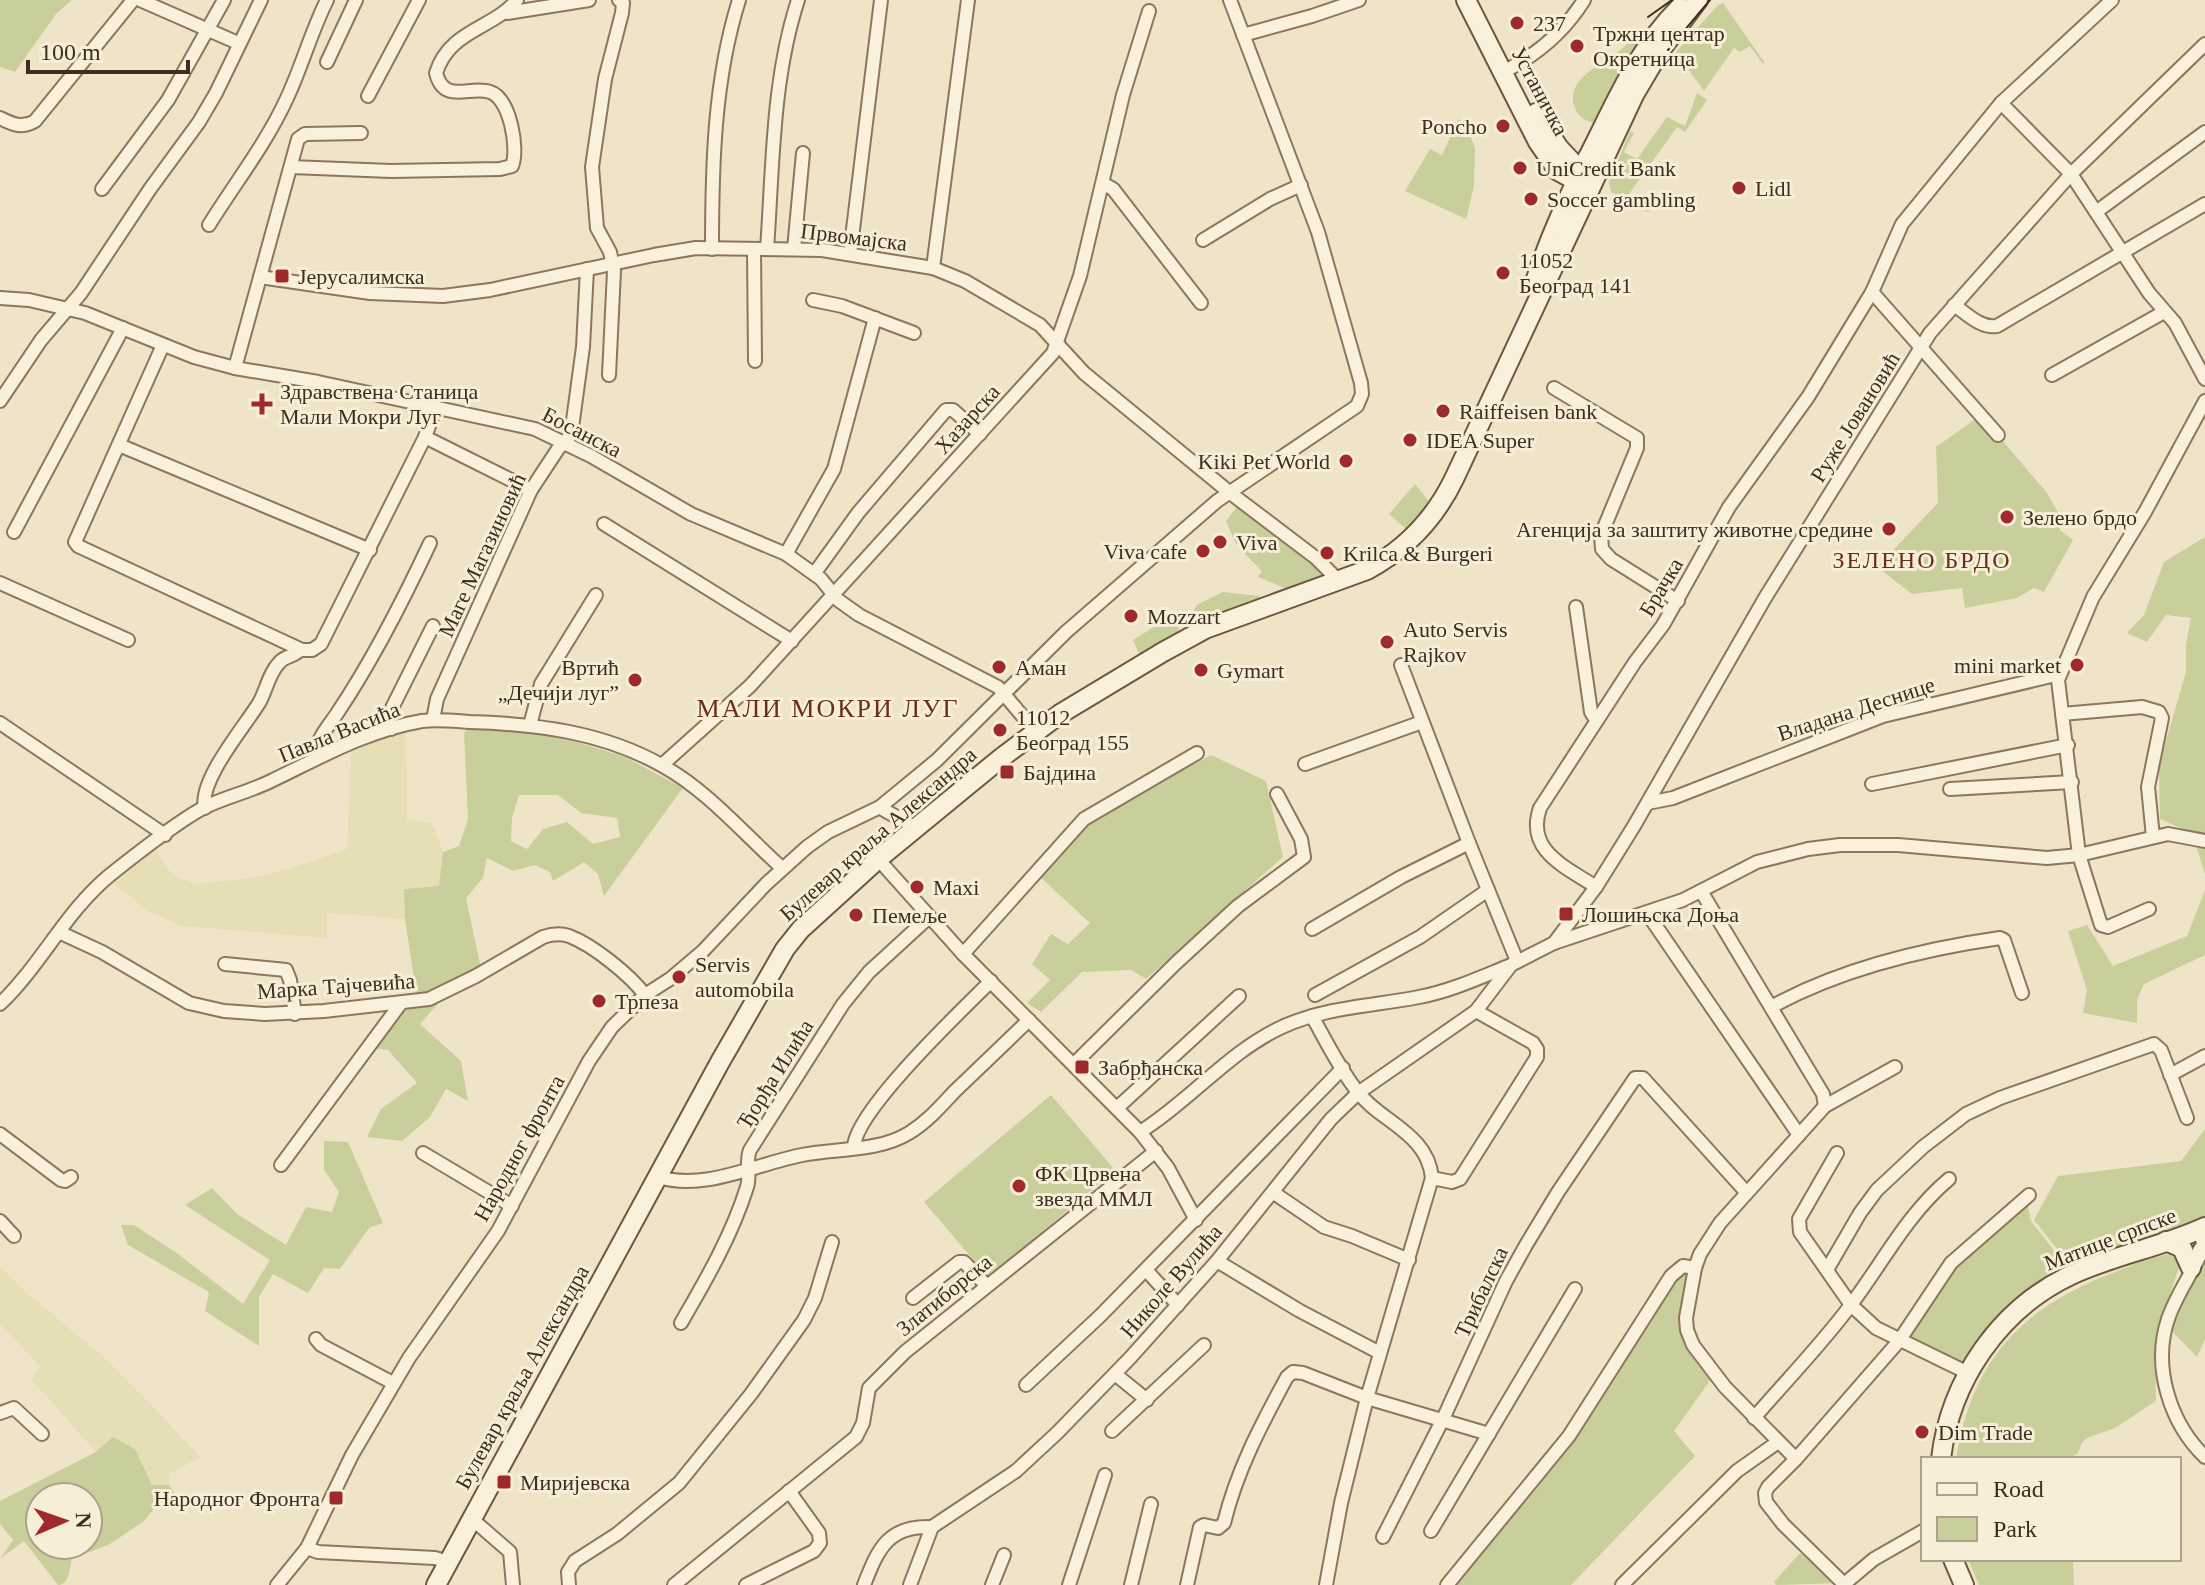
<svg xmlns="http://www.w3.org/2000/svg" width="2205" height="1585" font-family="Georgia,serif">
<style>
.farmland{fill:#e6deb5}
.green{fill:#c9cf9b;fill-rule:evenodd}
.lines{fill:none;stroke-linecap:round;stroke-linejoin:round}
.minor-casing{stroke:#8d765c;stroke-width:16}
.secondary-casing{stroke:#6f573f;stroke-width:22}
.minor{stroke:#faf1dc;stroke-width:12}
.secondary{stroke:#faf1dc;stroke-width:18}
.tram{stroke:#3d2e20;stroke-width:2}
.poi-dot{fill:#9e2a2b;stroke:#f7eed8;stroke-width:3}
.labels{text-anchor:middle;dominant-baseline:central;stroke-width:6;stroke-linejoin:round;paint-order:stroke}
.poi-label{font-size:22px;fill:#3d2e20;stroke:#f7eed8;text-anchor:start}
.street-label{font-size:22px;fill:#3d2e20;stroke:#f7eed8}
.neighbourhood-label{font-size:24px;letter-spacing:2px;fill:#6b2e1e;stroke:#f7eed8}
.quarter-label{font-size:26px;letter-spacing:2px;fill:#6b2e1e;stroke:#f7eed8}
</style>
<rect width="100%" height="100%" fill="#f0e4c8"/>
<g class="farmland">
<polygon points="406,730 407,820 432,823 443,852 439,886 404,889 405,919 327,913 327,938 182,926 148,911 114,884 155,849 173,876 198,884 251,878 285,870 347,849 351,751"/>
<polygon points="0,1266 26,1292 109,1362 201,1457 169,1474 169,1485 152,1485 135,1449 114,1437 96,1452 32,1380 40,1366 0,1324"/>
</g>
<g class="green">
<polygon points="0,0 72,0 56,14 15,72 0,67"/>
<polygon points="1723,3 1764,62 1763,64 1750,46 1740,52 1734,48 1704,91 1676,52 1718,5"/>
<path d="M1636 34 1641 38 1623 65 1595 123C1586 121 1579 118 1575 108 1564 80 1600 65 1618 52 1625 47 1630 40 1636 34Z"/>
<polygon points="1697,93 1707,100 1685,132 1677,127 1629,194 1650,210 1648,212 1611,192 1609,182 1630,131 1634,133 1624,152 1637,159 1667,117 1685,126"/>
<polygon points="1458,120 1463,121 1475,147 1474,186 1466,219 1405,191 1430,149 1442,155"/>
<polygon points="1981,415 2047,493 2059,514 2060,530 2073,540 2044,592 2034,588 2017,598 1965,608 1962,588 1912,594 1877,567 1938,503 1936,447"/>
<polygon points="1415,484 1430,503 1406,529 1389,514"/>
<polygon points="1237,507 1243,508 1311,562 1323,578 1292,591 1258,577 1262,571 1245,554 1241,543 1236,544 1226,521"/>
<polygon points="2205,537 2205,874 2192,833 2160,819 2159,765 2186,672 2186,644 2191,618 2166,615 2147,642 2127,633 2144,615 2164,562"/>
<polygon points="1223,592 1260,596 1261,602 1192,628 1188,618 1198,604"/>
<polygon points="1170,617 1174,618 1179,627 1178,635 1140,656 1133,640"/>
<path d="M470 726 552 735 623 756 683 788 604 896 598 874 584 862 553 881 550 872 535 865 513 871 487 858 483 878 466 898 482 973 451 989 420 1024 461 1061 468 1101 446 1089 430 1117 402 1141 367 1137 381 1109 417 1083 388 1050 369 1047 401 1003 417 999 405 919 404 889 439 886 443 852 459 846 468 819 464 733ZM519 795H558L581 813 617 818 620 837 593 844 567 822 543 829 527 849 511 841 512 818Z"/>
<polygon points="1211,755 1266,781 1283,857 1146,979 1131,970 1082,972 1041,1012 1027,1003 1050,980 1032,964 1051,934 1068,944 1090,923 1040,877 1090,820"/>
<polygon points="2205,890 2205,955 2144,984 2137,1000 2137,1023 2083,1013 2087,990 2068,931 2087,925 2113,966 2187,936"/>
<polygon points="1051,1095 1115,1170 988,1277 924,1202"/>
<polygon points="2205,1129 2205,1223 2074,1270 2034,1220 2058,1176 2181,1161"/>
<polygon points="324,1141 348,1142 383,1223 369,1228 340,1269 324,1268 308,1293 273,1274 259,1297 259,1346 205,1311 209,1292 128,1245 121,1225 134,1225 178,1254 243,1304 270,1260 185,1205 212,1188 237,1214 286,1245 306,1207 332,1212 339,1192 324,1170"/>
<polygon points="2025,1192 2031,1221 2070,1271 1964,1370 1896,1338 1947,1260"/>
<polygon points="2205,1252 2205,1339 2197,1357 2167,1326"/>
<path d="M2169 1254 2179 1259V1267L2155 1341 2156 1401 2115 1428 2087 1438 2082 1443 2078 1453 2069 1459H1956C1971 1365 2017 1311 2105 1276 2126 1268 2147 1258 2169 1254Z"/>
<polygon points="1695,1268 1687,1325 1714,1375 1674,1431 1695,1456 1571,1585 1451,1585 1553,1457 1677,1269"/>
<path d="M113 1437 135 1449 152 1485H169L178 1499 157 1505 144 1521 110 1544 72 1559C69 1568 70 1585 58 1585L24 1541 0 1559 13 1540 0 1524V1501L96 1452ZM40 1497H88V1545H40Z"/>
<polygon points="1800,1553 1839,1583 1776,1585 1774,1582"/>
<polygon points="1968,1559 2073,1559 2074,1585 1979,1585"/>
</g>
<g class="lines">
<g class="minor-casing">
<g id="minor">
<polyline points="140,0 238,43"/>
<polyline points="507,13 589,0"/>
<polyline points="1243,35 1312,16 1359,0"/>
<polyline points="327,62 356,0"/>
<path d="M1503 72C1537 55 1564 32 1584 0"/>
<polyline points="368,96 419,0"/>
<polyline points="2001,103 2071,174 2149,293 2175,323 2205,379"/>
<path d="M0 118C12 124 22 129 35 121L133 0"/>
<path d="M291 167 391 171 500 169 512 166C519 149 510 98 490 92 470 85 444 105 436 73 449 30 493 29 517 0"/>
<polyline points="1104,184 1113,189 1201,303"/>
<polyline points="102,189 168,100 224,0"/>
<polyline points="2096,212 2205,132"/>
<path d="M209 225C235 183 266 144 287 98 302 66 311 32 327 0"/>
<polyline points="1203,240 1270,199 1301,185"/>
<path d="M712 249C712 165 714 80 739 0"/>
<polyline points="754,249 755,361"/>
<path d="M767 249C773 166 772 80 798 0"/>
<polyline points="794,249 803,153"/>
<polyline points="850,254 881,0"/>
<polyline points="933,268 968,0"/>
<polyline points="260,277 370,293 443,296 490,290 654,255 696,248 822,250 933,268 965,281 1040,325 1084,373 1229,492 1316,558 1339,581"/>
<polyline points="1872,292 1998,435"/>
<polyline points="0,298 29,300 85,313 194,357 235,368 318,382 535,429 591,456 691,514 786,554 821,579 838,600 859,615 998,687 1035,731"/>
<polyline points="813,300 842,306 914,333"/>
<path d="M1954 305C1966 313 1981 329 1997 326L2205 204"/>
<polyline points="163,345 75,542 78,546 302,650 312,650 321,644 425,437 436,407"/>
<polyline points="235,368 298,139 305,134 361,133"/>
<polyline points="609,375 614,271 610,252 597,228 592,167 605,79 622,13 623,3 619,0"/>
<polyline points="2052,375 2164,312"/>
<polyline points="1554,388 1637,438 1637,448 1601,535 1602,549 1611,559 1678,601"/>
<polyline points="0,401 41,340 81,293 150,189 199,122 216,93 261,0"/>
<polyline points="425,437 531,490"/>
<polyline points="119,445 370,550"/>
<polyline points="604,524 792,641"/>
<polyline points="14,532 123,328"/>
<polyline points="786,554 834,469 875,318"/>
<polyline points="814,574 858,513 946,410 953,410 980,434"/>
<polyline points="0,583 128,640"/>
<polyline points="1576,607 1591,712 1596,720"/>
<polyline points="1401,665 1469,843 1517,961"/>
<polyline points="2062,714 2142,707 2159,712 2162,718 2148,787 2153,837"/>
<polyline points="433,720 437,699 531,490 558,449 571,435 583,347 587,269"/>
<polyline points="0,723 165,835"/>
<polyline points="530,725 541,684 596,595"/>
<polyline points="391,729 389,718 392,708 433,626"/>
<path d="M315 759C315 741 327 728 336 715 373 660 402 603 430 543"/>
<polyline points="1305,764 1422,722"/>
<polyline points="662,765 750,686 1053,353 1080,276 1123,95 1149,11"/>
<polyline points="1872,784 2068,745"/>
<polyline points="1950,789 2072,782"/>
<polyline points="1648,803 1673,798 1883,716 2060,674"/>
<path d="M880 807C891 816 905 818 915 829"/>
<path d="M205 808C198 781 245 726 259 703 266 691 269 673 279 663 284 656 293 657 300 650"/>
<polyline points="878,859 963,954 1140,1132 1168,1168 1196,1220"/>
<path d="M1596 887C1566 867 1525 851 1540 808L1635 662 1663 625 1729 507 1808 397 1872 292 1902 224 2001 103 2112 0"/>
<polyline points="1701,891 1823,1094 1825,1106"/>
<polyline points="2149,909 2108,927 2101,925 2079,855 2058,680 2093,597 2145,512 2205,401"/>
<polyline points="1647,913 1799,1135"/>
<polyline points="1312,929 1401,877 1469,843"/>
<path d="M61 933 102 952 189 1003 224 1011 265 1014 324 1011 429 999 476 976 543 937C552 934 560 933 569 936 593 945 630 975 645 995"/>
<polyline points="1554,943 1596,887 1634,826 1765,598 1930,333 2071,174 2205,44"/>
<polyline points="963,954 1084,819 1197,753"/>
<polyline points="225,964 286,970 290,980 295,1014"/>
<polyline points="1315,995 1420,937 1488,890"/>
<path d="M0 1004C41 965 66 911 110 875 135 855 176 823 203 808 225 797 249 792 271 781 319 758 368 730 422 721 438 719 454 721 470 722 537 724 603 732 663 766 708 791 744 834 782 868"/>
<path d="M1771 1007C1840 969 1923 949 2000 938L2004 940 2022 993"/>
<path d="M1312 1016C1326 1041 1339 1068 1357 1091 1380 1122 1428 1133 1432 1178L1367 1398 1341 1503 1326 1585"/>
<polyline points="1074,1064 1176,963 1238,906 1304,857 1301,839 1277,794"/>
<polyline points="2170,1075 2205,1056"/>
<polyline points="1117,1108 1239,996"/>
<path d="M1140 1132C1190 1101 1228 1052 1282 1027 1325 1007 1373 1006 1419 997 1451 991 1481 977 1511 965"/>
<polyline points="0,1134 61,1180 65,1181 71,1177"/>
<path d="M854 1147C855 1111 962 1010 991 981"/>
<polyline points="423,1153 512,1206"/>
<polyline points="1837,1153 1799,1219 1800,1232 1851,1305 1876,1328 1968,1373"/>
<polyline points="281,1165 401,1003"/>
<path d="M658 1177C706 1191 756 1164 802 1155 837 1148 878 1152 909 1133 927 1122 940 1107 954 1092 979 1068 1004 1044 1029 1020"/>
<polyline points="1432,1178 1452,1182 1460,1179 1537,1057 1537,1049 1533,1043 1476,1011"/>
<polyline points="1274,1193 1324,1227 1352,1236 1409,1260"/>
<polyline points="0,1221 14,1236"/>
<path d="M2194 1232 2201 1236 2204 1247C2193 1272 2177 1293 2168 1319 2152 1367 2170 1423 2205 1457"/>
<polyline points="1217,1261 1300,1311 1380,1353"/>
<polyline points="1828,1268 1860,1213 1877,1190 1923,1147 1966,1114 2000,1098 2154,1044 2161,1050 2187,1118"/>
<polyline points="1146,1270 1178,1305"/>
<polyline points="913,1298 959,1262 964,1262 986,1285"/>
<path d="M681 1323C706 1280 732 1235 747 1187 751 1175 745 1162 750 1150L843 1004 869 972 929 917"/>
<polyline points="316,1339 321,1345 393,1383"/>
<polyline points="1115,1374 1147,1400"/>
<polyline points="1026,1385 1100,1316 1343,1068"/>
<polyline points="0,1413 14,1408 42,1434"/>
<path d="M1754 1418C1785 1382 1818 1348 1847 1310 1881 1266 1906 1215 1949 1179"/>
<polyline points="1112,1431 1204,1345"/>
<polyline points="1796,1459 1725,1387 1693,1345 1687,1330 1686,1318 1695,1268 1700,1254 1720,1223 1825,1106 1895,1067"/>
<polyline points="472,1519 510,1552 513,1585"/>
<polyline points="1431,1531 1575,1289"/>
<polyline points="1383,1537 1443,1419 1506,1281 1526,1245 1558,1192 1635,1078 1643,1078 1746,1192"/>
<polyline points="307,1548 318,1552 435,1558 448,1562"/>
<polyline points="1844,1584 1783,1524 1766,1502 1765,1493 1768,1487 1796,1459 1899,1341 1951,1263 2029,1195"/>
<polyline points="277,1585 307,1548 352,1455 409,1358 498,1231 589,1061 612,1027 645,995 670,979 703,951 766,884 807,847 828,832 880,807 937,760 1066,632 1217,501 1357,406 1362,394 1361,383 1318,232 1230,0"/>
<polyline points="569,1585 568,1572 575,1561 617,1534 679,1483 751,1394 804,1320 815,1298 832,1242"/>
<polyline points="674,1585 856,1437 863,1423 869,1388 905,1352 1156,1151"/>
<polyline points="746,1585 814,1551 820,1543 819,1533 789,1491"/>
<path d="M864 1585C878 1549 888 1525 932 1527"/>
<polyline points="910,1585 932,1527 1016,1471 1057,1433 1130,1358 1217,1261 1331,1119 1358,1093 1476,1011 1511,965 1554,943 1683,900 1757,862 1808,849 1840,845 1898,845 2047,858 2079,855 2168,834 2205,841"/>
<polyline points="992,1585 1004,1555"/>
<polyline points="1069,1585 1105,1475"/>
<polyline points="1131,1585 1151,1504"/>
<path d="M1187 1585 1200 1527 1204 1525 1218 1528 1224 1523C1237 1470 1261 1425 1287 1377L1293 1372 1303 1373 1367 1398 1489 1434"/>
<polyline points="1447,1585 1569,1436 1671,1276 1683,1266 1695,1268"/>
<polyline points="1622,1585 1737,1471 1778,1442"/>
<polyline points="1843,1585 1874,1559 1923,1531"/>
</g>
</g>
<g class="secondary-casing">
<g id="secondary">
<polyline points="1466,0 1538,142 1558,171 1585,186"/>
<polyline points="1536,113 1559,148 1589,180"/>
<path d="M1536 279C1549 238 1568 198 1587 159 1615 105 1636 51 1680 7"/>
<polyline points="2166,1241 2182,1248 2191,1268"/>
<polyline points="2202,1251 2205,1248"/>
<path d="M1941 1459C1950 1381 1999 1309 2071 1275 2114 1255 2162 1247 2205 1227"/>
<polyline points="1953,1559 1964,1585"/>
<path d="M436 1585 720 1062 785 949 801 929 878 859 1001 758 1060 714 1163 652 1205 629 1367 570C1406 549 1435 518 1454 479L1634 95 1660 51 1698 0"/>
</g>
</g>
<use href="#minor" class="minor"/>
<use href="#secondary" class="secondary"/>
<g class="tram">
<polyline points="1648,17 1672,0"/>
<polyline points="1668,50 1710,0"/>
</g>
</g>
<g class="poi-dot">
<circle cx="1517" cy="23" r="8"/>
<circle cx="1577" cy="46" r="8"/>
<circle cx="1503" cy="126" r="8"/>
<circle cx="1520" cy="168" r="8"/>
<circle cx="1739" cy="188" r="8"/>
<circle cx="1531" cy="199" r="8"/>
<circle cx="1503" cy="273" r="8"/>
<rect x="274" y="268" width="16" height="16" rx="4"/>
<path d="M258 392h8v8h8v8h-8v8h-8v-8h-8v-8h8z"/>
<circle cx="1443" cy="411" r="8"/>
<circle cx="1410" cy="440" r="8"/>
<circle cx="1346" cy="461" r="8"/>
<circle cx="2007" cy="517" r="8"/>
<circle cx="1889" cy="529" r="8"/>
<circle cx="1220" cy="542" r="8"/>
<circle cx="1203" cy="551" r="8"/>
<circle cx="1327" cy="553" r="8"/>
<circle cx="1131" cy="616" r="8"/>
<circle cx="1387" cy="642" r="8"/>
<circle cx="2077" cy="665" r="8"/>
<circle cx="999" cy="667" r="8"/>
<circle cx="1201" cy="670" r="8"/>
<circle cx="635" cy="680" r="8"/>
<circle cx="1000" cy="730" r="8"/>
<rect x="999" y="764" width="16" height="16" rx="4"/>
<circle cx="917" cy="887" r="8"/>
<rect x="1558" y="906" width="16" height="16" rx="4"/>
<circle cx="856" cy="915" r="8"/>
<circle cx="679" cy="977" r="8"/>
<circle cx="599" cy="1001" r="8"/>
<rect x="1074" y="1059" width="16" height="16" rx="4"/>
<circle cx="1019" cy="1186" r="8"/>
<circle cx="1922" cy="1432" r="8"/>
<rect x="496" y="1474" width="16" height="16" rx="4"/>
<rect x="328" y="1490" width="16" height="16" rx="4"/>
</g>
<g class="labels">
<g class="poi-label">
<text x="1533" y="23">237</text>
<text x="1593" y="33">Тржни центар<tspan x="1593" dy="25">Окретница</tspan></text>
<text x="1487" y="126" text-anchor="end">Poncho</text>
<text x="1536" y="168">UniCredit Bank</text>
<text x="1755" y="188">Lidl</text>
<text x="1547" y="199">Soccer gambling</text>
<text x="1519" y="260">11052<tspan x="1519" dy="25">Београд 141</tspan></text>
<text x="298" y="276">Јерусалимска</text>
<text x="280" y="391">Здравствена Станица<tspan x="280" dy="25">Мали Мокри Луг</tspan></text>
<text x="1459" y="411">Raiffeisen bank</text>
<text x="1426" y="440">IDEA Super</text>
<text x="1330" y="461" text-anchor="end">Kiki Pet World</text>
<text x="2023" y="517">Зелено брдо</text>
<text x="1873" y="529" text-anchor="end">Агенција за заштиту животне средине</text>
<text x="1236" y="542">Viva</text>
<text x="1187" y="551" text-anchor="end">Viva cafe</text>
<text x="1343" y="553">Krilca &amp; Burgeri</text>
<text x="1147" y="616">Mozzart</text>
<text x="1403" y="629">Auto Servis<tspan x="1403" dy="25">Rajkov</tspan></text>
<text x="2061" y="665" text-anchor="end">mini market</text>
<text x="619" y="667" text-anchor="end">Вртић<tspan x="619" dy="25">„Дечији луг”</tspan></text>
<text x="1015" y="667">Аман</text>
<text x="1217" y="670">Gymart</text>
<text x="1016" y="717">11012<tspan x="1016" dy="25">Београд 155</tspan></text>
<text x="1023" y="772">Бајдина</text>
<text x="933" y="887">Maxi</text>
<text x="1582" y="914">Лошињска Доња</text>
<text x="872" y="915">Пемеље</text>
<text x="695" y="964">Servis<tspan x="695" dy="25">automobila</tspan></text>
<text x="615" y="1001">Трпеза</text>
<text x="1098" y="1067">Забрђанска</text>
<text x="1035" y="1173">ФК Црвена<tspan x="1035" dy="25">звезда ММЛ</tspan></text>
<text x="1938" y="1432">Dim Trade</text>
<text x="520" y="1482">Миријевска</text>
<text x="320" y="1498" text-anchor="end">Народног Фронта</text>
</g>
<g class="street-label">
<text transform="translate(1540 91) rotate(62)">Устаничка</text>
<text transform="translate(854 237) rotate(7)">Првомајска</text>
<text transform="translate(1855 417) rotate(-58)">Руже Јовановић</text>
<text transform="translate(967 419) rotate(-48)">Хазарска</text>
<text transform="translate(582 432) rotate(27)">Босанска</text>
<text transform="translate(482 555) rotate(-65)">Маге Магазиновић</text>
<text transform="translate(1661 587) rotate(-59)">Брачка</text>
<text transform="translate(1856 709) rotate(-18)">Владана Деснице</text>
<text transform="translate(339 732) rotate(-22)">Павла Васића</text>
<text transform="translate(878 834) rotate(-41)">Булевар краља Александра</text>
<text transform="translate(336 986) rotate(-4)">Марка Тајчевића</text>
<text transform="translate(775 1074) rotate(-58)">Ђорђа Илића</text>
<text transform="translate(519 1148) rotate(-61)">Народног фронта</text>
<text transform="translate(2110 1239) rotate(-21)">Матице српске</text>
<text transform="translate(1171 1281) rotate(-49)">Николе Вулића</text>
<text transform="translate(1481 1292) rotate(-65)">Трибалска</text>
<text transform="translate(944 1295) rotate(-39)">Златиборска</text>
<text transform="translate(522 1377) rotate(-61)">Булевар краља Александра</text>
</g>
<g class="neighbourhood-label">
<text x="1922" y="560">ЗЕЛЕНО БРДО</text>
</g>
<g class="quarter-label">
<text x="828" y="708">МАЛИ МОКРИ ЛУГ</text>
</g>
</g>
<rect x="1921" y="1457" width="260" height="104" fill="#f7eed8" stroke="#ada18e" stroke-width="2"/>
<rect x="1937" y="1483" width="40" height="12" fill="#faf1dc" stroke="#ada18e" stroke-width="2"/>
<text x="1993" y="1497" font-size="24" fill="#3d2e20">Road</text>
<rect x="1937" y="1517" width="40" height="24" fill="#c9cf9b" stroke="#ada18e" stroke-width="2"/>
<text x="1993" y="1537" font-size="24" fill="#3d2e20">Park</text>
<g transform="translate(64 1521) rotate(88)"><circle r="38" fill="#f7eed8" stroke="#ada18e" stroke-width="2"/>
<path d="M0-6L14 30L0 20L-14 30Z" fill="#9e2a2b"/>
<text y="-12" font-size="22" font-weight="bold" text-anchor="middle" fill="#3d2e20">N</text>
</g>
<path d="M28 60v12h160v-12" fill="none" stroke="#3d2e20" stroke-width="4"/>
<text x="40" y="60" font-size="24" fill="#3d2e20" stroke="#f7eed8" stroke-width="6" paint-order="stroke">100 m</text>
</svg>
